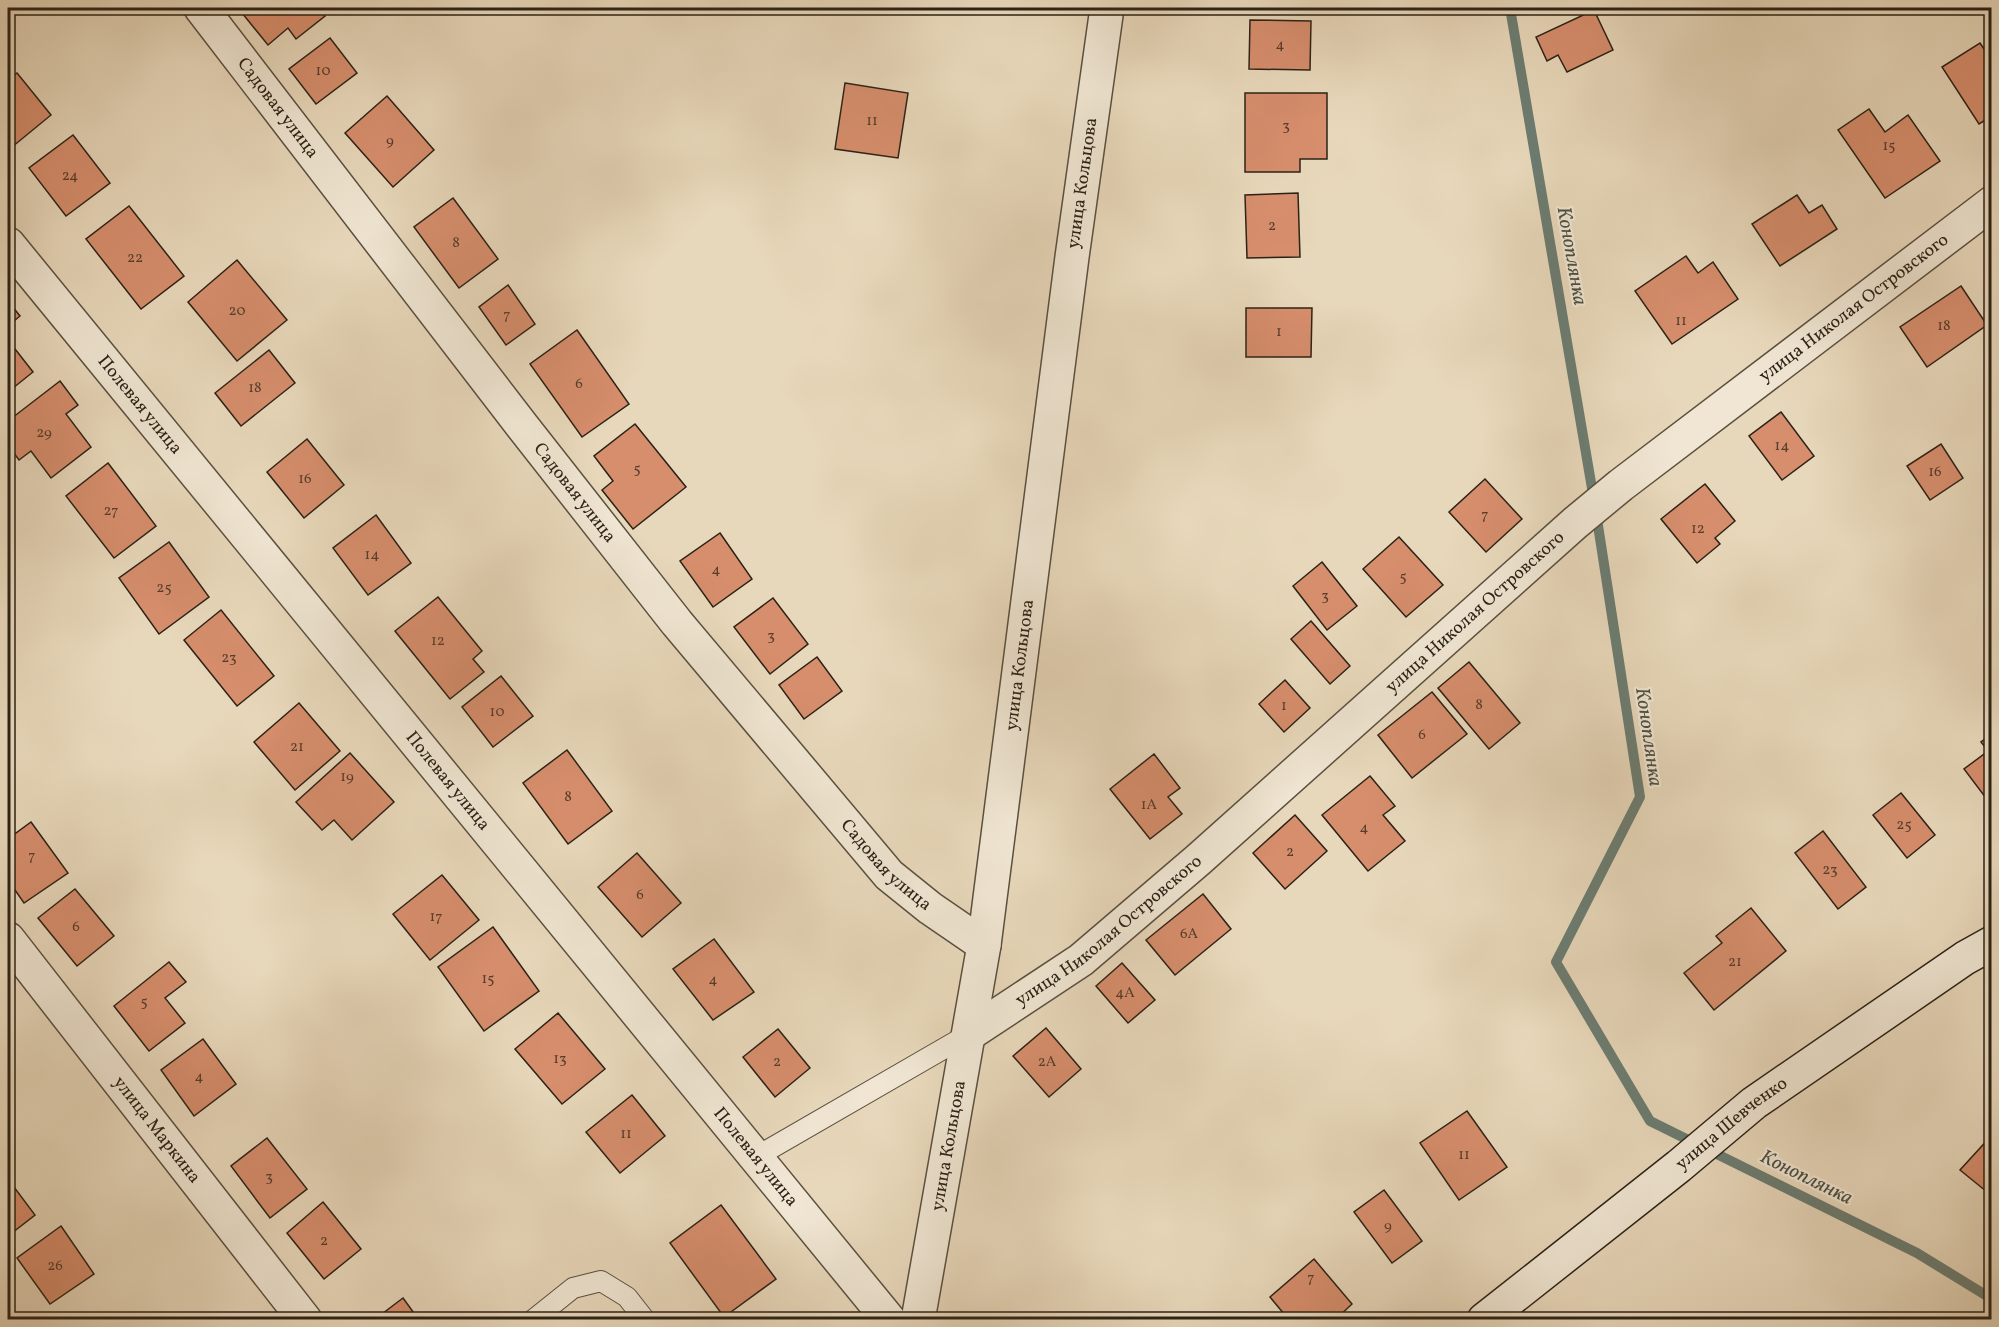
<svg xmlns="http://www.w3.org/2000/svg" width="1999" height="1327" font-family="Vollkorn,serif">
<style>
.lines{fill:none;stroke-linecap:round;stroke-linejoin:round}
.stream{stroke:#6c7d72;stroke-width:10}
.building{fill:#d78e6d;stroke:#2b2217;stroke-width:1.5}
.lane-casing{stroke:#5a5040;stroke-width:22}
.street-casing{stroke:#5a5040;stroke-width:36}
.secondary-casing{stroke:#2b2217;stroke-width:36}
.lane{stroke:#f0e6d3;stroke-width:20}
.street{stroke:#f0e6d3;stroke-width:33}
.secondary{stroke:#f0e6d3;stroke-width:33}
.labels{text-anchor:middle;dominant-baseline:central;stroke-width:4.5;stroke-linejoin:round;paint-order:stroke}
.number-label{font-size:15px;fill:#563d2c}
.street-label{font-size:18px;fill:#2b2217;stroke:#f0e6d3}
.water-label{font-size:20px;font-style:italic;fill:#4b5044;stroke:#f0e6d3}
</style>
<rect width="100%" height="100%" fill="#e8d8bb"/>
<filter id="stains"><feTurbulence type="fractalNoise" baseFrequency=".00333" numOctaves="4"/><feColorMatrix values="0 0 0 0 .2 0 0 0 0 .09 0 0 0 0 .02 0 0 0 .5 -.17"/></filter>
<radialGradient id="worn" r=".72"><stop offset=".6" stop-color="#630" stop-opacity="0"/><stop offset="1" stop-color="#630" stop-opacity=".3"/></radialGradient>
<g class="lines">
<polyline class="stream" points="1510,8 1595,506 1640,797 1556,962 1650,1121 1917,1253 1992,1299"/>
</g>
<g class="building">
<polygon points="238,8 319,8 325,16 296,39 288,28 268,45"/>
<polygon points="1594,10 1613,50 1567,72 1558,55 1547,61 1536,37"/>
<polygon points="1250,20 1311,21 1310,70 1249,69"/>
<polygon points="330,38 357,73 316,104 289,69"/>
<polygon points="1980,43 1992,61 1992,116 1979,124 1942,67"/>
<polygon points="17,73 51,115 12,147 8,142 8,80"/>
<polygon points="845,83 908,93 898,158 835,149"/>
<polygon points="1245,93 1327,93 1327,159 1300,159 1300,172 1245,172"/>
<polygon points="387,96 434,150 393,187 345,133"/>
<polygon points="1869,109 1885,132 1908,115 1940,161 1885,198 1838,130"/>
<polygon points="73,135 110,183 66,216 29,168"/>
<polygon points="1298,193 1300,257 1247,258 1245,195"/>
<polygon points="1797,195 1809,213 1822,205 1837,229 1780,266 1752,224"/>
<polygon points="453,198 498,259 459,288 414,227"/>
<polygon points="129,206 184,276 141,309 86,239"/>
<polygon points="1686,256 1698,273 1713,262 1738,299 1672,344 1635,291"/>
<polygon points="237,260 287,320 237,361 188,302"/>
<polygon points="508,285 535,324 506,345 479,307"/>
<polygon points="1961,286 1987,325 1927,367 1900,327"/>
<polygon points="8,301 20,316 8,326"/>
<polygon points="1246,308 1312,308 1311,357 1246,357"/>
<polygon points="577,330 629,404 582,437 530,364"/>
<polygon points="8,340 33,372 8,392"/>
<polygon points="269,350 295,383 241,426 215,393"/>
<polygon points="60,381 78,405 66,414 91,447 51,478 31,451 19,460 8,445 8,421"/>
<polygon points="1781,412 1814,456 1782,480 1749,436"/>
<polygon points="635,424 686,487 633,529 602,490 613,481 594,456"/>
<polygon points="307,439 344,485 304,518 267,472"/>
<polygon points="1941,444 1963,478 1930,500 1907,466"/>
<polygon points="108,463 156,526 114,558 66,496"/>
<polygon points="1485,479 1522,519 1486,552 1449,512"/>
<polygon points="1705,484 1735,521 1715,538 1720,544 1697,563 1661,519"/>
<polygon points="376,515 411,563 368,595 333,548"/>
<polygon points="720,533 752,579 713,607 680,561"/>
<polygon points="1399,537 1443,585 1406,617 1363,569"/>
<polygon points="169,542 209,597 159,634 119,578"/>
<polygon points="1322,562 1357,606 1327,630 1293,586"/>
<polygon points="438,597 482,651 473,659 484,672 450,699 395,631"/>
<polygon points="773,598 808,644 770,674 734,627"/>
<polygon points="221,610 274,676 237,706 184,640"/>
<polygon points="1311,621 1350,666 1330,684 1291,639"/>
<polygon points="817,657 842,691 804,719 779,685"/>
<polygon points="1469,662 1520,723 1489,749 1438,688"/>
<polygon points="501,676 533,716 493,747 462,707"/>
<polygon points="1285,680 1310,708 1284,732 1259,704"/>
<polygon points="1432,692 1467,734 1412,778 1378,735"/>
<polygon points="299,703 340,751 295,790 254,742"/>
<polygon points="1992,734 1992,806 1964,769 1988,751 1981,742"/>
<polygon points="567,750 612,811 568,844 523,783"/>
<polygon points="350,753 394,802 352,840 334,820 322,830 296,802"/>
<polygon points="1154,754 1180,788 1168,797 1182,814 1150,839 1110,789"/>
<polygon points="1370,776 1395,806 1383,815 1405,841 1368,871 1322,815"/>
<polygon points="1901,793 1935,835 1907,858 1873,815"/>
<polygon points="1295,815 1327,851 1285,889 1253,853"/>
<polygon points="31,822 68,873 24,903 8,880 8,839"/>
<polygon points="1823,831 1866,887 1838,909 1795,853"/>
<polygon points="637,853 681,903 642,937 598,887"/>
<polygon points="442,875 479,920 430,960 393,914"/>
<polygon points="75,889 114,936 77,966 38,918"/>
<polygon points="1203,894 1231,929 1175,975 1146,940"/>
<polygon points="1751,908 1786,951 1714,1010 1684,973 1722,943 1716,936"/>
<polygon points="493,927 539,991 484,1031 438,967"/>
<polygon points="714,939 754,992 713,1020 673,969"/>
<polygon points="169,962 186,982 165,998 185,1023 149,1051 114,1006"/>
<polygon points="1122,963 1155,1000 1128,1023 1096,986"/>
<polygon points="558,1013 605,1069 562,1104 515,1049"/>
<polygon points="1046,1028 1081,1069 1049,1097 1013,1056"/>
<polygon points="778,1029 810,1068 775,1097 743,1057"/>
<polygon points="203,1039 236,1084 194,1116 161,1070"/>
<polygon points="632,1095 665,1136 620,1173 586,1132"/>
<polygon points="1467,1111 1507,1167 1459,1200 1420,1143"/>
<polygon points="1992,1135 1992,1196 1960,1170"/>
<polygon points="267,1138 307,1189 270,1218 231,1166"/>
<polygon points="8,1179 35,1215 8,1236"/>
<polygon points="1384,1190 1422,1241 1392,1263 1354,1212"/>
<polygon points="323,1202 361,1249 324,1279 287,1233"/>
<polygon points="721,1205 776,1279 724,1317 670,1243"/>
<polygon points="61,1226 94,1274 50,1304 17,1258"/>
<polygon points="1314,1259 1352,1304 1335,1320 1289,1320 1270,1297"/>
<polygon points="403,1298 419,1320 374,1320"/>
</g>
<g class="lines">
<g class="lane-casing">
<g id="lane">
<polyline points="756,1157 969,1034"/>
<polyline points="533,1320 573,1288 601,1281 627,1297 645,1320"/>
</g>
</g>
<g class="street-casing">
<g id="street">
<path id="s1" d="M201 8 523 427 677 623 889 875 930 908 984 945"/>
<path id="s2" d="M8 244 889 1320"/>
<path id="s3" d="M8 939 305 1320"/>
<path id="s4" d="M969 1034 1081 960 1198 860 1575 523 1621 485 1992 203"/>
<path id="s5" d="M918 1320 984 945 1072 257 1107 8"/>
</g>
</g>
<g class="secondary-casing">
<g id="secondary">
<path id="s6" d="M1484 1320 1679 1166 1754 1103 1965 958 1992 943"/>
</g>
</g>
<use href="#lane" class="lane"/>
<use href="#street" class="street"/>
<use href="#secondary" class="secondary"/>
</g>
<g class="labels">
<g class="number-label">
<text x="1280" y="45">4</text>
<text x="323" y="71">10</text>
<text x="872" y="121">11</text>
<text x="1286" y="126">3</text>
<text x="390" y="141">9</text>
<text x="1889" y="146">15</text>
<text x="70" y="176">24</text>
<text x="1272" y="226">2</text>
<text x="456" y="243">8</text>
<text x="135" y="258">22</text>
<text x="237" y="311">20</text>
<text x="507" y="315">7</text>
<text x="1681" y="321">11</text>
<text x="1944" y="326">18</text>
<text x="1279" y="332">1</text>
<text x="579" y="384">6</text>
<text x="255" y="388">18</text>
<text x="44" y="433">29</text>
<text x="1782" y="446">14</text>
<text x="637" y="469">5</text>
<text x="1935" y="472">16</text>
<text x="305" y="479">16</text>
<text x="111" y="511">27</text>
<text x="1485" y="515">7</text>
<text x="1698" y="529">12</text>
<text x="372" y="555">14</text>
<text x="716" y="570">4</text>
<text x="1403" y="577">5</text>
<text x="164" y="588">25</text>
<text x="1325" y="596">3</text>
<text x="771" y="636">3</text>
<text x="438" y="641">12</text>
<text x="229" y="658">23</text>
<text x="1479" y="705">8</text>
<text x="1284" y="706">1</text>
<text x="497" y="712">10</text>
<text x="1422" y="735">6</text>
<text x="297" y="747">21</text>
<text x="347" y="777">19</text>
<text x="568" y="797">8</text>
<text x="1149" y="805">1А</text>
<text x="1904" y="825">25</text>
<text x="1364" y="828">4</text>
<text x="1290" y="852">2</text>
<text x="32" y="856">7</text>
<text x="1830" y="870">23</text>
<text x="640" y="895">6</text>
<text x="436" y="917">17</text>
<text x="76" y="927">6</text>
<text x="1189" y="934">6А</text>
<text x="1735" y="962">21</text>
<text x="488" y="979">15</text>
<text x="713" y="980">4</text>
<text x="1125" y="993">4А</text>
<text x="144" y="1002">5</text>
<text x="560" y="1059">13</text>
<text x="777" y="1062">2</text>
<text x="1047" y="1062">2А</text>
<text x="199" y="1077">4</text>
<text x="626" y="1134">11</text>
<text x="1464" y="1155">11</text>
<text x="269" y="1177">3</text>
<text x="1388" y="1226">9</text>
<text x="324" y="1241">2</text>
<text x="55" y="1266">26</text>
<text x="1311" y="1278">7</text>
</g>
<g class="street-label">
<text stroke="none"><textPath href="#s1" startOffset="126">Садовая улица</textPath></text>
<text stroke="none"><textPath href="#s5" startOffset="1149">улица Кольцова</textPath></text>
<text stroke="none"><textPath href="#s4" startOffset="1146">улица Николая Островского</textPath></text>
<text stroke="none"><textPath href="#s2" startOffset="208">Полевая улица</textPath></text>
<text stroke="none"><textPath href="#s1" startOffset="612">Садовая улица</textPath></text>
<text stroke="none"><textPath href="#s4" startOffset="660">улица Николая Островского</textPath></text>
<text stroke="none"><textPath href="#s5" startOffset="663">улица Кольцова</textPath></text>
<text stroke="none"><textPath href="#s2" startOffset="694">Полевая улица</textPath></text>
<text stroke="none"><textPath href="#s1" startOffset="1098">Садовая улица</textPath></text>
<text stroke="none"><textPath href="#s4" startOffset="174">улица Николая Островского</textPath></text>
<text stroke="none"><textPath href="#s6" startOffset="316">улица Шевченко</textPath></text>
<text stroke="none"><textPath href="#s3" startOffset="242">улица Маркина</textPath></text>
<text stroke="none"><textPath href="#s5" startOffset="177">улица Кольцова</textPath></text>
<text stroke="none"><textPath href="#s2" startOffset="1180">Полевая улица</textPath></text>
</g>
<g class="water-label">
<text transform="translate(1571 256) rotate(80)">Коноплянка</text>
<text transform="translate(1648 737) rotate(82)">Коноплянка</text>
<text transform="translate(1806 1178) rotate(26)">Коноплянка</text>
</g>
</g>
<rect width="1999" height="1327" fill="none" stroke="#e8d8bb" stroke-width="30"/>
<rect x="9" y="9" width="1981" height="1309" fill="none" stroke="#2b2217" stroke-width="3"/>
<rect x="15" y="15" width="1969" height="1297" fill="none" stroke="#2b2217" stroke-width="1.5"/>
<rect width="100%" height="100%" filter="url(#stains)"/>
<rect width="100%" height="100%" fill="url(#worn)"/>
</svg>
